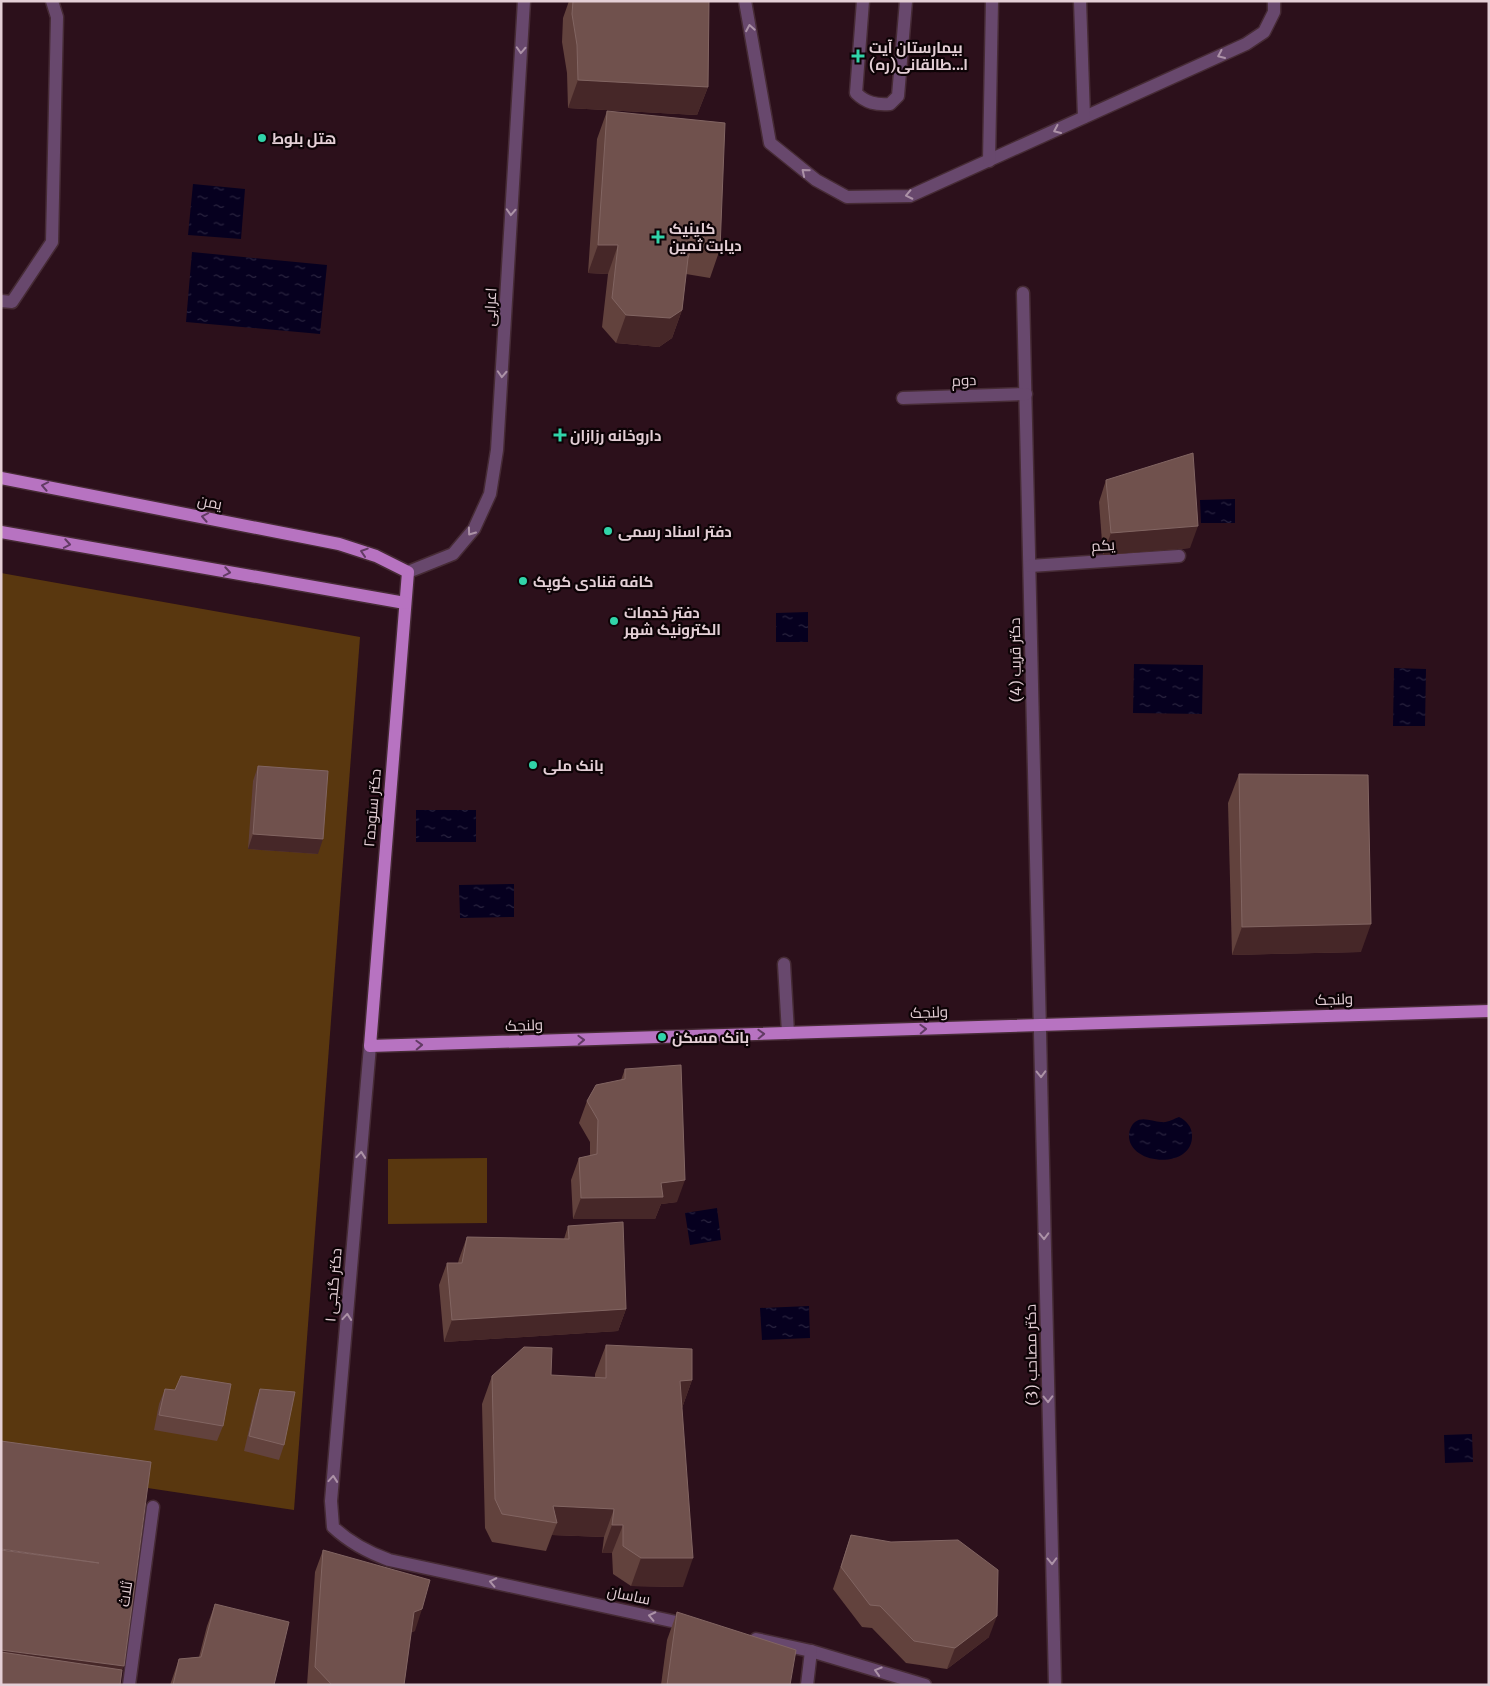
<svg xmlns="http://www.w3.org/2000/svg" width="1490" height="1686" font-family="Merriweather,Cairo,serif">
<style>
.green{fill:#59370f}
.water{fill:url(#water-ripples)}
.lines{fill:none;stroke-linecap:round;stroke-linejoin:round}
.minor-casing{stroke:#462b35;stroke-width:15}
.major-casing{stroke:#462b35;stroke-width:15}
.minor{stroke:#68486d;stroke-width:12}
.major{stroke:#b773c1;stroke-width:12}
.wall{fill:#62423d}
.shaded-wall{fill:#462728}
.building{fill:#70514d;stroke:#826562}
.oneway{stroke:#ac92a7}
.oneway2{stroke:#623b64}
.poi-dot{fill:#31d4a9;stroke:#0d0306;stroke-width:2}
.labels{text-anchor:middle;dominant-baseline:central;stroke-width:4.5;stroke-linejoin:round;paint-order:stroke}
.poi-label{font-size:15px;font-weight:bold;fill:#e4cfd6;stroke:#0d0306;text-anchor:start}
.street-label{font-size:15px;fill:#e4cfd6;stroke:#0d0306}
</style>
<defs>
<pattern id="water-ripples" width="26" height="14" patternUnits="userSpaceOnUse" patternTransform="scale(1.25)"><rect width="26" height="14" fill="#06001f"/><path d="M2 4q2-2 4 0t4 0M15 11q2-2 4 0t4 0" fill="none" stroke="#2a243f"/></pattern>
</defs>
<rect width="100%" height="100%" fill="#2c101b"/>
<g class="green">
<polygon points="1,573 360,637 294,1510 1,1466"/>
<polygon points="487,1158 487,1223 388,1224 388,1159"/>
</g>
<g class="water">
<polygon points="193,184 245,189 241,239 188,235"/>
<polygon points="192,252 327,265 320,334 186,322"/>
<polygon points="1235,499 1235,523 1201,523 1200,500"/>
<polygon points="808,612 808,642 776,642 776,613"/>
<polygon points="1134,664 1203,665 1202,714 1133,713"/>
<polygon points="1394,668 1426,669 1425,726 1393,726"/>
<rect x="416" y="810" width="60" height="32"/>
<polygon points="514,884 514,917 460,918 459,885"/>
<path d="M1179 1117C1186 1120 1192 1127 1192 1135 1194 1170 1128 1166 1129 1135 1129 1131 1131 1125 1135 1122 1143 1116 1153 1122 1161 1122 1168 1123 1173 1119 1179 1117Z"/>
<polygon points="717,1208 721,1240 690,1245 685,1213"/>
<polygon points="809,1306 810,1338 762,1340 760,1308"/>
<polygon points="1472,1434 1473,1462 1445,1463 1444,1435"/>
</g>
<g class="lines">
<g class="minor-casing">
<g id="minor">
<polyline points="745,1 770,143 816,180 847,197 910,196 1246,44 1264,32 1274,12 1274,1"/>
<path d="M863 1 856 93C866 103 876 105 890 104L898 96 906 1"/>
<polyline points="1080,1 1084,117"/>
<polyline points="989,161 992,1"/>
<polyline points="1023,293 1055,1685"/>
<polyline points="1,301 12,302 52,242 57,17 52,1"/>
<polyline points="903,398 1026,394"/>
<polyline points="1030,566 1179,556"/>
<polyline points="408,572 453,554 474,529 490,494 497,450 524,1"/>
<polyline points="784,964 788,1033"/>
<path d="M370 1046 331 1501 333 1527C350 1543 367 1552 389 1560L690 1625"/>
<polyline points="756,1639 811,1651 925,1685"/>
<polyline points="129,1685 153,1507"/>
<polyline points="807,1685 811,1651"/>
</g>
</g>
<g class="major-casing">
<g id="major">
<polyline points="1,478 339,544 376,556 408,572 370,1046 1489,1011"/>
<polyline points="1,532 405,603"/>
</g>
</g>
<use href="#minor" class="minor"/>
<use href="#major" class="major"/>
</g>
<g class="wall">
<polygon points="569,1 709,1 708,87 697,115 568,108 567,73 562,42 563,18"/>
<polygon points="607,111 720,249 710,278 686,274 682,310 672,338 659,347 616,343 602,327 608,274 588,273 597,139"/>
<polygon points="1106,480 1190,548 1103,555 1099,502"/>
<polygon points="258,766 318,854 248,849 253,781"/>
<polygon points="1239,774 1361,952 1232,955 1228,803"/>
<polygon points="625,1069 677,1202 661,1204 655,1219 573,1219 571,1180 579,1158 590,1156 590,1142 579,1123 587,1101 621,1080"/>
<polygon points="568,1226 626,1309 618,1331 444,1342 439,1285 447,1263 458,1263 459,1259 467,1237 564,1239"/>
<polygon points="606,1345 692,1380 682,1408 683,1587 631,1586 613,1574 612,1553 602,1553 604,1537 552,1535 546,1551 492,1542 485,1528 482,1404 492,1376 551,1375 595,1378 595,1374"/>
<polygon points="165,1389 175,1390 223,1426 217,1441 154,1430 159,1404"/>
<polygon points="260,1389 284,1445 279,1460 244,1451 255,1404"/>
<polygon points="851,1535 989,1637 947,1669 906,1663 872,1628 862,1627 833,1589"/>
<polygon points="323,1550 415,1631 411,1632 404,1685 307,1685 315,1572"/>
<polygon points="215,1604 274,1685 170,1685 179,1659 199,1657 207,1626"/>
<polygon points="677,1612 790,1685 661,1685 667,1640"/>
</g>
<g class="shaded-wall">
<polygon points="578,80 708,87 697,115 568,108"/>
<polygon points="598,245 618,245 608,274 588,273"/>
<polygon points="682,310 672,338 659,347 616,343 626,315"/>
<polygon points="1198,526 1190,548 1103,555 1111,533"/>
<polygon points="253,834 323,839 318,854 248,849"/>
<polygon points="1371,924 1361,952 1232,955 1242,927"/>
<polygon points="685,1180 677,1202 661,1204 655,1219 573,1219 581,1198 661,1183"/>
<polygon points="626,1309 618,1331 444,1342 452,1320"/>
<polygon points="692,1380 682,1408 669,1410 680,1381"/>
<polygon points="553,1506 614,1509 604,1537 552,1535 557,1523"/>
<polygon points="612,1525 623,1525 612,1553 602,1553"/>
<polygon points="641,1558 693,1558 683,1587 631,1586"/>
<polygon points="422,1609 415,1631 406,1633 414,1612"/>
<polygon points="997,1616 989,1637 947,1669 955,1648"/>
<polygon points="1,1650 124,1666 117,1685 1,1679"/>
</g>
<g class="building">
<polygon points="573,1 709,1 708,87 578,80 577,45 572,14"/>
<polygon points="607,111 725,123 720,249 692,245 688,258 682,310 670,318 626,315 612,298 618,245 598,245"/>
<polygon points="1193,453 1198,526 1111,533 1106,480"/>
<polygon points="258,766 328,771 323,839 253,834"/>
<polygon points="1239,774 1368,775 1371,924 1242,927"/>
<polygon points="681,1065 685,1180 661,1183 663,1197 581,1198 579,1158 597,1154 598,1120 587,1101 596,1085 625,1079 625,1069"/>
<polygon points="623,1222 626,1309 452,1320 447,1263 462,1263 467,1237 569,1239 568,1226"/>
<polygon points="606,1345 692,1349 692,1380 680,1381 693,1558 641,1558 623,1546 623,1525 612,1525 614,1509 553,1506 557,1523 502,1514 495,1499 492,1376 524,1347 552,1348 551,1375 606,1378"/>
<polygon points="181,1376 231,1384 223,1426 159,1415 165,1389 175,1390"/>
<polygon points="260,1389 295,1392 284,1445 249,1436"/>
<polygon points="1,1441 151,1462 124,1666 1,1650 1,1550 99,1563 1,1549"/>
<polygon points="851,1535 891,1542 958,1540 998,1570 997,1616 955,1648 914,1641 880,1606 870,1605 841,1567"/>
<polygon points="323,1550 430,1580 422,1609 414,1612 404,1685 332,1685 315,1667"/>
<polygon points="215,1604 289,1622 274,1685 173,1685 179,1659 201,1657"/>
<polygon points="677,1612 796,1650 790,1685 667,1685"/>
<polygon points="1,1652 122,1670 120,1685 1,1685"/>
</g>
<defs><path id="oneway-chevron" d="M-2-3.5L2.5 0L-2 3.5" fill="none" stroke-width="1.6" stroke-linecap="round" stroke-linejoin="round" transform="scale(1.25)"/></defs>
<g class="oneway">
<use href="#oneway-chevron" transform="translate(750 28) rotate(-100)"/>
<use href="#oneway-chevron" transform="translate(521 50) rotate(93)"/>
<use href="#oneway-chevron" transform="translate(1221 55) rotate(156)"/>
<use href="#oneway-chevron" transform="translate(1057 130) rotate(156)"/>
<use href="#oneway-chevron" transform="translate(805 172) rotate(-141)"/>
<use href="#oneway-chevron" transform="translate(909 195) rotate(168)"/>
<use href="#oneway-chevron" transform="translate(511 212) rotate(93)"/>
<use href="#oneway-chevron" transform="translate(502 374) rotate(93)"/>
<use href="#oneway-chevron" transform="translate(471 532) rotate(126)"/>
<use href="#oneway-chevron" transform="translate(1041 1074) rotate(89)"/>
<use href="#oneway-chevron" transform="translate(361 1155) rotate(-85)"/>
<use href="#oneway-chevron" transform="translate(1044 1236) rotate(89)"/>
<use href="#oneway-chevron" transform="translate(347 1317) rotate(-85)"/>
<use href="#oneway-chevron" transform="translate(1048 1399) rotate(89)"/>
<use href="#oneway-chevron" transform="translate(333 1479) rotate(-85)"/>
<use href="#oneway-chevron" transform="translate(1052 1561) rotate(89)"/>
<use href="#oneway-chevron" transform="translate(493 1582) rotate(-168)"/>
<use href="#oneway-chevron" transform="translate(652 1616) rotate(-168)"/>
<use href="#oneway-chevron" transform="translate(878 1671) rotate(-163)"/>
</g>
<g class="oneway2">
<use href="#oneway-chevron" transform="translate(45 486) rotate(-169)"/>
<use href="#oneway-chevron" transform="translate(205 517) rotate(-169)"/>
<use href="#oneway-chevron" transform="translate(67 544) rotate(10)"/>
<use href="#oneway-chevron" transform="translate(364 552) rotate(-162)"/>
<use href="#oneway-chevron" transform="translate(227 572) rotate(10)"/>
<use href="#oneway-chevron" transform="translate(923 1029) rotate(-2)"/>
<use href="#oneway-chevron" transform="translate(761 1034) rotate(-2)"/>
<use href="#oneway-chevron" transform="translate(581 1040) rotate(-2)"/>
<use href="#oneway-chevron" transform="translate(419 1045) rotate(-2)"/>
</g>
<g class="poi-dot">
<path d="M855.5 48.5h5v5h5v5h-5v5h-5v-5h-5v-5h5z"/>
<circle cx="262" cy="138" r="5"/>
<path d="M655.5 229.5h5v5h5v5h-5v5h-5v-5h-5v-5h5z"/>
<path d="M557.5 427.5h5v5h5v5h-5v5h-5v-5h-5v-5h5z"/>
<circle cx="608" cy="531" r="5"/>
<circle cx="523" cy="581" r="5"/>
<circle cx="614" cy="621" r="5"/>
<circle cx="533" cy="765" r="5"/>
<circle cx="662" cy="1037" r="5"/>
</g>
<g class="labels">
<g class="poi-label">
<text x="869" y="47">بیمارستان آیت<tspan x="869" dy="17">ا...طالقانی(ره)</tspan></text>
<text x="272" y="138">هتل بلوط</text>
<text x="669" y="228">کلینیک<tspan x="669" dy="17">دیابت ثمین</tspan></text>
<text x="570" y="435">داروخانه رزازان</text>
<text x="618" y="531">دفتر اسناد رسمی</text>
<text x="533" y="581">کافه قنادی کوپک</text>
<text x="624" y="612">دفتر خدمات<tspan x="624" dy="17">الکترونیک شهر</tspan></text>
<text x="543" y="765">بانک ملی</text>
<text x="672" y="1037">بانک مسکن</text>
</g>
<g class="street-label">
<text transform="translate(490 307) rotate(-87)">اعرابی</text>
<text transform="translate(964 380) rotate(-2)">دوم</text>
<text transform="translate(210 502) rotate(11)">یمن</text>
<text transform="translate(1103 545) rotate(-4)">یکم</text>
<text transform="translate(1015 660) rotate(-91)">دکتر قریب (4)</text>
<text transform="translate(372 808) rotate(-85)">دکتر ستوده۲</text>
<text transform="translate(1334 999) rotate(-2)">ولنجک</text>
<text transform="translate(929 1012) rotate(-2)">ولنجک</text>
<text transform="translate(524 1025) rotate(-2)">ولنجک</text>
<text transform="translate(333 1285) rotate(-85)">دکتر گنجی ۱</text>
<text transform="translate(1031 1355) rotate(-91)">دکتر مصاحب (3)</text>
<text transform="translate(125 1594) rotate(-82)">ثلاث</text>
<text transform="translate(629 1595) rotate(12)">ساسان</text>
</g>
</g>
<rect width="1490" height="1686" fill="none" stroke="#e4cfd6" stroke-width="5"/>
</svg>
